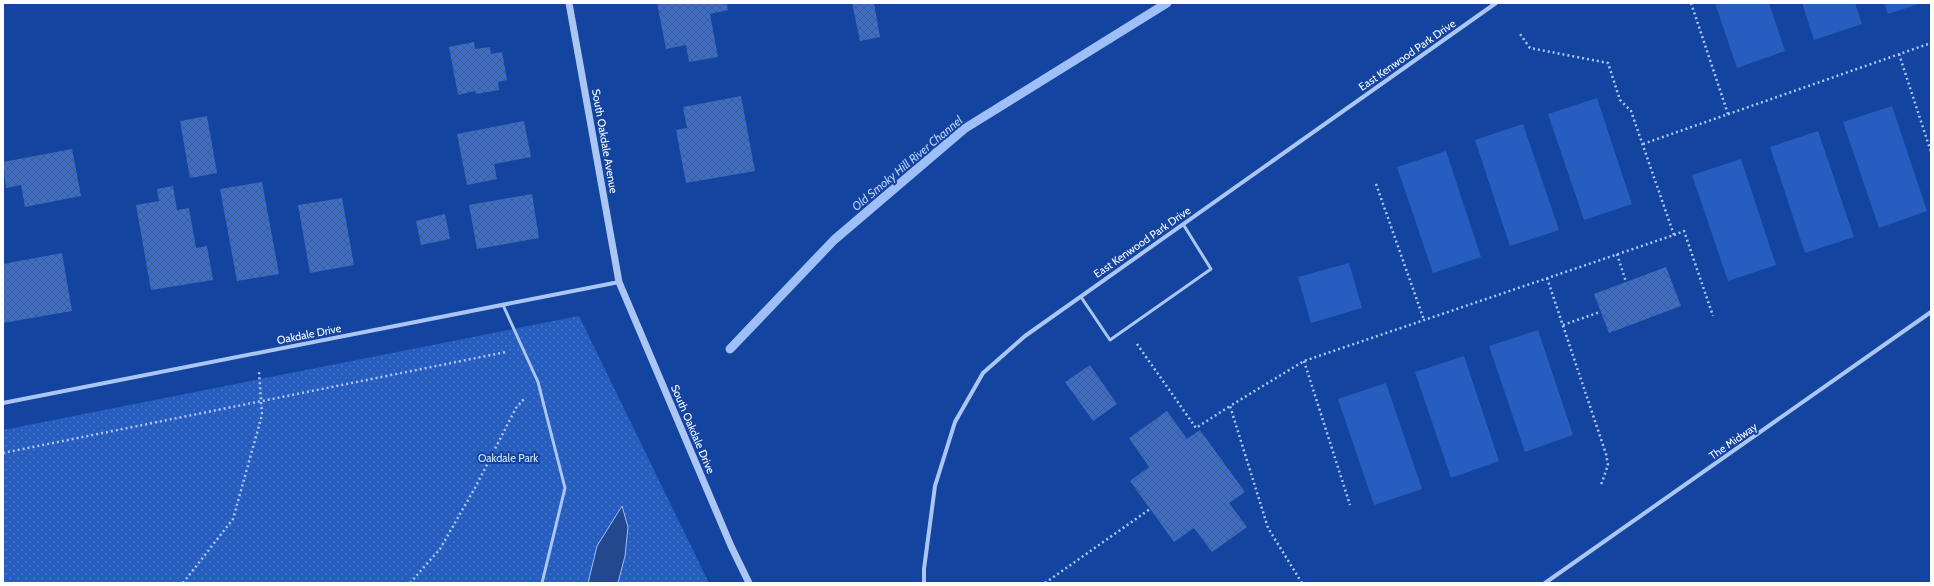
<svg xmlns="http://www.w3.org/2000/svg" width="1934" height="586" font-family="Cabin,sans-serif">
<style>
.grass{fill:url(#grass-dots)}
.garden{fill:#265dbe}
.water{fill:#24488e;stroke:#9ebff7}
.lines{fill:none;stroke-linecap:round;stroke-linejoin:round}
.stream{stroke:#9ebff7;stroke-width:9}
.building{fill:url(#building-cross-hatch)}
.path{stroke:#acc6f4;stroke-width:2.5;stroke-dasharray:2 3;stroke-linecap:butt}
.service{stroke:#acc6f4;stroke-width:3}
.minor{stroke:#acc6f4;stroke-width:4}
.tertiary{stroke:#acc6f4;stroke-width:7}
.labels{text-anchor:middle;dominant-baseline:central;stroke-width:4;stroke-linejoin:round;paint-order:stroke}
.street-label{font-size:11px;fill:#fff;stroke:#1344a0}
.park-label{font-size:11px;fill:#d5e4fe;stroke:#1344a0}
.water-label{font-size:12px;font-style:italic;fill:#b9d1fa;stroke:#1344a0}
</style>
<defs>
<pattern id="grass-dots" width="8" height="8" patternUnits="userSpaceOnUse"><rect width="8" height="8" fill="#265dbe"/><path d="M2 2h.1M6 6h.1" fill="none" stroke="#4775c8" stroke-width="1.8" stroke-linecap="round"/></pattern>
<pattern id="building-cross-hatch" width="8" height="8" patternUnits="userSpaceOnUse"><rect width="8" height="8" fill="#3c6dc7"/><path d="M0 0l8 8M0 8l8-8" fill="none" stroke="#455b83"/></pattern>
</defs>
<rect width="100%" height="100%" fill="#1344a0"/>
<polygon class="grass" points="579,316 709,583 3,583 3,430"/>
<g class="garden">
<polygon points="1715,3 1769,3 1785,51 1737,68"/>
<polygon points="1802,3 1855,3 1862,24 1814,40"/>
<polygon points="1884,3 1922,3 1888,14"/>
<polygon points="1597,98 1632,204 1584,220 1548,114"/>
<polygon points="1892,106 1927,211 1879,228 1843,122"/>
<polygon points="1523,124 1559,230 1510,246 1475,140"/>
<polygon points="1818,131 1854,237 1805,253 1770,147"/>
<polygon points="1446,151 1481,257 1433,273 1397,167"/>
<polygon points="1741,159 1776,265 1728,281 1692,175"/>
<polygon points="1349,263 1362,308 1311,323 1298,277"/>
<polygon points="1538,330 1573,435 1525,452 1489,346"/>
<polygon points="1464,356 1499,461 1451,478 1415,372"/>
<polygon points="1386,383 1422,489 1374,505 1338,399"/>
</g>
<polygon class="water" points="622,506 628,527 625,556 618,583 588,583 597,546"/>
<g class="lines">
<polyline class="stream" points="730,349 834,240 964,129 1167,3"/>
</g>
<g class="building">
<polygon points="657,3 727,3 728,10 710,14 718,57 689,62 686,45 666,49"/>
<polygon points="852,3 874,3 880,37 860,41"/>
<polygon points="474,42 475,49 490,47 491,54 502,52 507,80 498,82 499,90 476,94 475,91 458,95 449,47"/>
<polygon points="741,96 755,171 686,183 676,130 687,128 683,107"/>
<polygon points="207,116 217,173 190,178 180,121"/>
<polygon points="524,121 531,157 494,164 497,179 467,185 457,134"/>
<polygon points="72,149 81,196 25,207 21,185 6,188 3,162"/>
<polygon points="262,182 279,274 237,281 220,189"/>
<polygon points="173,186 177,210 189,208 196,248 207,246 213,280 151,290 136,205 159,201 157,189"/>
<polygon points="532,194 539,238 477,249 469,205"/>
<polygon points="342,198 354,265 310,273 298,205"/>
<polygon points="445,214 450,239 421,245 416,221"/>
<polygon points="62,253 72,311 3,323 3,264"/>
<polygon points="1666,267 1681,306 1609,333 1594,294"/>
<polygon points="1090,365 1117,404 1093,421 1065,382"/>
<polygon points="1167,411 1187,439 1200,430 1245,492 1229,503 1247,527 1212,552 1194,528 1174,542 1130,481 1149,467 1129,438"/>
</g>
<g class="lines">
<g class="path">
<polyline points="1691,3 1728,114"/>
<polyline points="1899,54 1931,152"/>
<polyline points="1643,144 1931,43"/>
<polyline points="1376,184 1424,320"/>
<polyline points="1674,235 1684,231 1713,316"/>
<polyline points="1617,254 1626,282"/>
<polyline points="1547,278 1606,454 1608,465 1601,485"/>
<polyline points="1563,325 1600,312"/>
<polyline points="1137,344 1196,428 1230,406"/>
<polyline points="1304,361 1350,505"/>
<polyline points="3,453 506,352"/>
<polyline points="183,583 233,519 262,415 259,371"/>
<polyline points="410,583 440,549 476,486 516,408 524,399"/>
<polyline points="1045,583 1150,509"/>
<polyline points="1302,583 1268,528 1230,406 1304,361 1674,235 1631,111 1620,100 1608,63 1530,48 1520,34"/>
</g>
<g class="service">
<polyline points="1081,297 1110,340 1211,269 1183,224"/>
<polyline points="503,305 538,382 565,488 542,583"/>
</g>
<g class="minor">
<polyline points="3,403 619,282"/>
<polyline points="924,583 924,569 935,486 955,422 983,373 1025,336 1496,3"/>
<polyline points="1545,583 1931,312"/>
</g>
<polyline class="tertiary" points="569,3 619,282 731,546 749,583"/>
</g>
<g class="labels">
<g class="street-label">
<text transform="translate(1407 55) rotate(-35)">East Kenwood Park Drive</text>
<text transform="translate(605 141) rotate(80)">South Oakdale Avenue</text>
<text transform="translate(1142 242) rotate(-35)">East Kenwood Park Drive</text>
<text transform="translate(309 334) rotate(-11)">Oakdale Drive</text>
<text transform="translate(693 429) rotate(67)">South Oakdale Drive</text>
<text transform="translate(1733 441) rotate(-35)">The Midway</text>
</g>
<g class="park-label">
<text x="508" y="458">Oakdale Park</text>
</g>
<g class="water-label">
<text transform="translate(907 163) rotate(-40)">Old Smoky Hill River Channel</text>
</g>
</g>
<rect width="1934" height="586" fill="none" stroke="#ffffff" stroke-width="8"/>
</svg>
